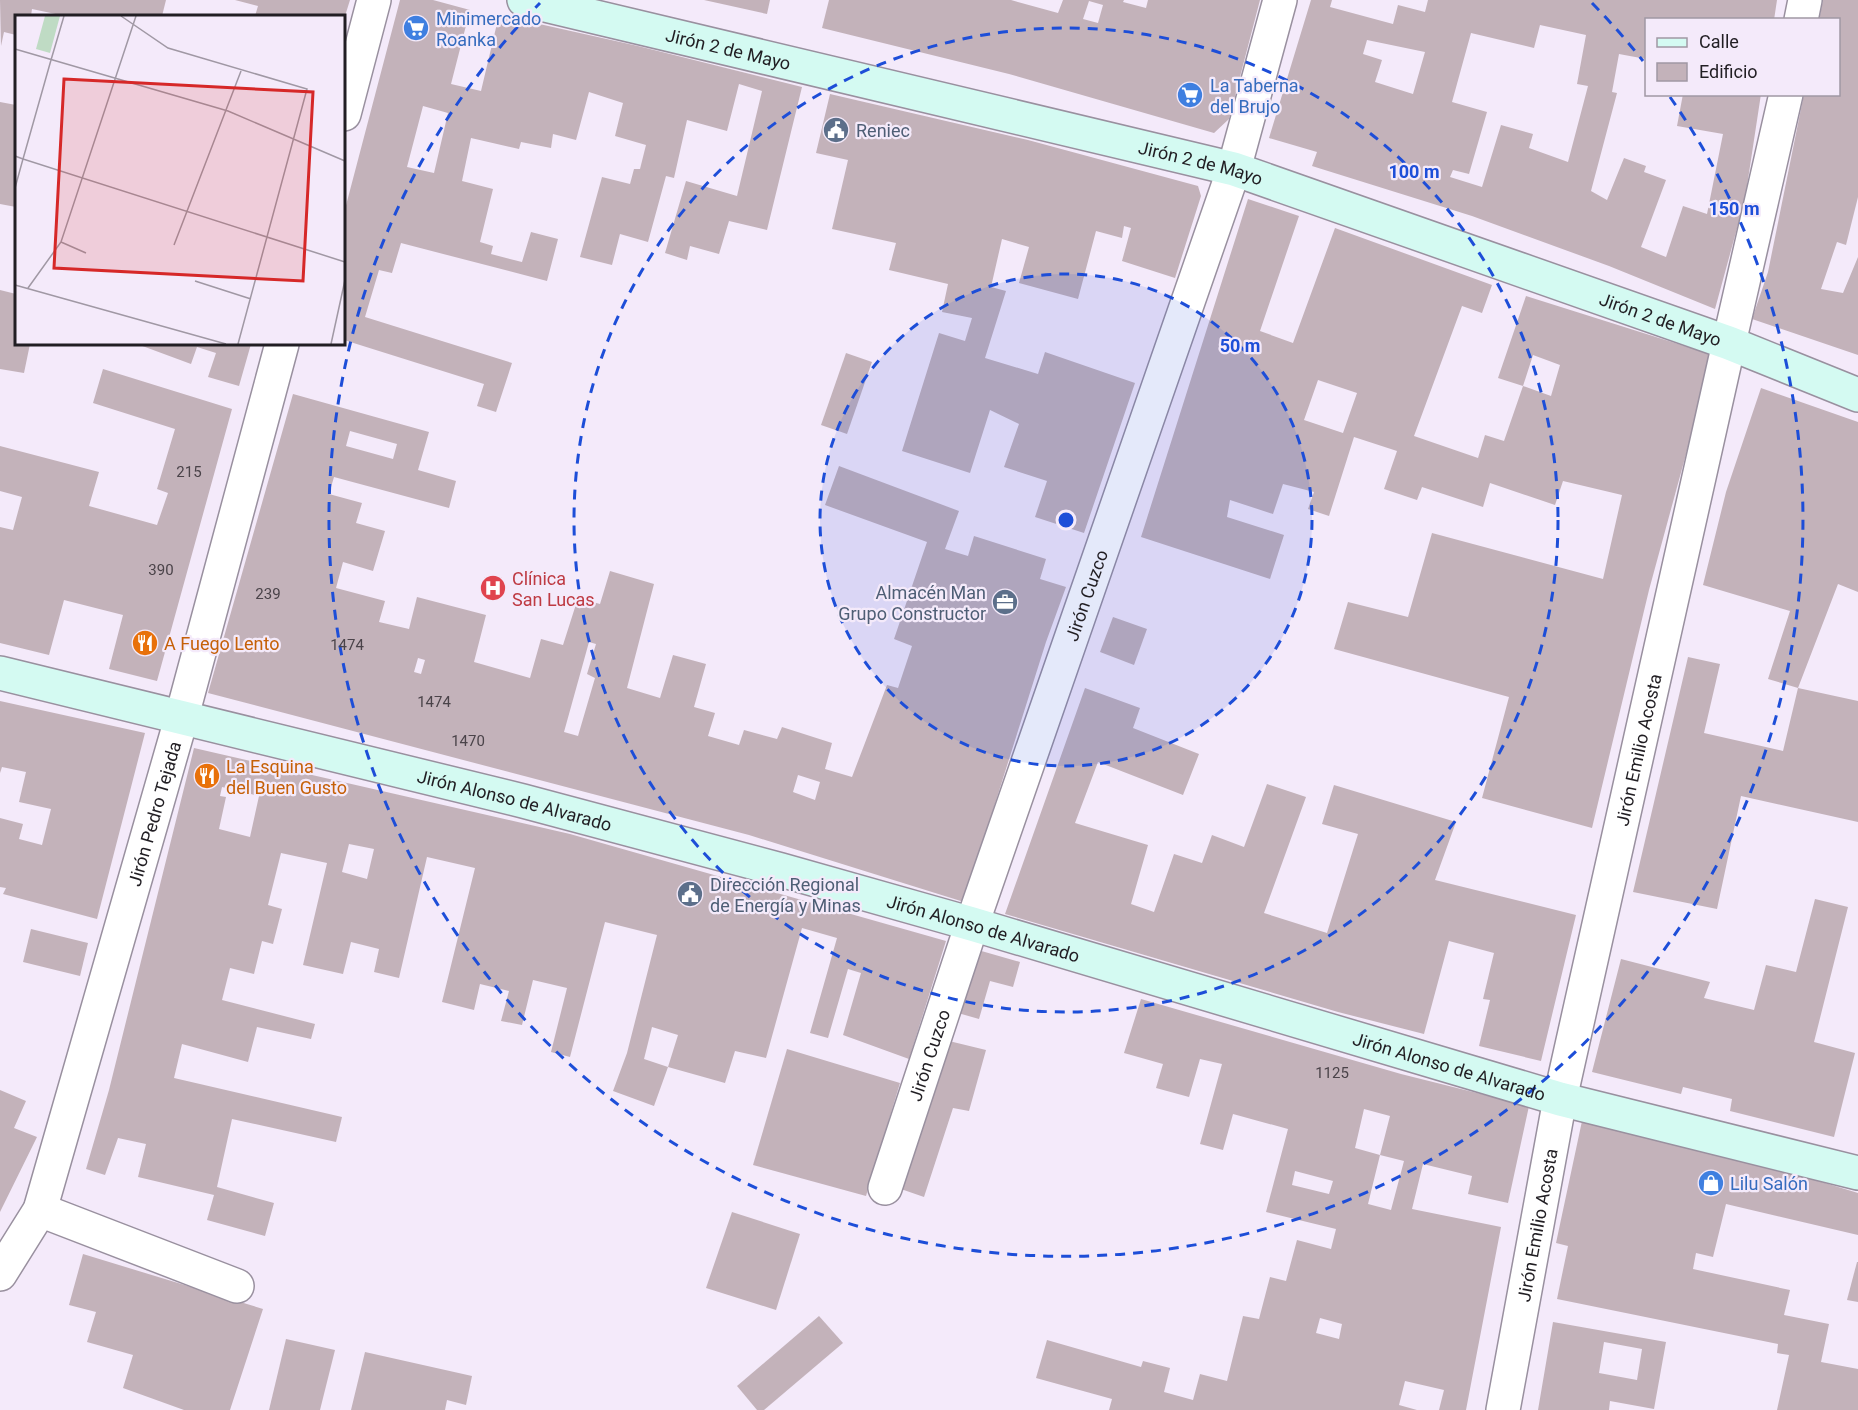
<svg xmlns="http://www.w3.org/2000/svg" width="1858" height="1410" font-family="Roboto,sans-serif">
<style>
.building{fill:#c3b2ba;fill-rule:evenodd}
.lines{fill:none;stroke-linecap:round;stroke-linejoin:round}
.minor-casing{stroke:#99909f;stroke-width:36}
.tertiary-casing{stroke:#99909f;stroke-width:36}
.secondary-casing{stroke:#99909f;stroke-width:36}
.minor{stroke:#fff;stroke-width:33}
.tertiary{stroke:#fff;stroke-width:33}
.secondary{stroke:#d4faf2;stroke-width:33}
.ring{fill:none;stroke:#1d4ed8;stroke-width:3;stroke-dasharray:10 8}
.labels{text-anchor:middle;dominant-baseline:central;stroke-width:4.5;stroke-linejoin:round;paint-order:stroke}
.number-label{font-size:15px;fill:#4a4349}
.shop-label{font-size:18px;fill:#366cbe;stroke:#f4eafa;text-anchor:start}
.street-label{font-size:18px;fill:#211e23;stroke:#f4eafa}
.service-label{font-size:18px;fill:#4e5e75;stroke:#f4eafa;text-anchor:start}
.health-label{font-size:18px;fill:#be3a42;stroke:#f4eafa;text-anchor:start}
.food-label{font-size:18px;fill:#c56008;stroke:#f4eafa;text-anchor:start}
.inset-road{fill:none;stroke:#a098a4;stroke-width:1.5}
.view{fill:#d62828;fill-opacity:0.15;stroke:#d62828;stroke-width:3}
.inset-edge{fill:none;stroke:#211e23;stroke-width:3}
.centre{fill:#1d4ed8;stroke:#f4eafa;stroke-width:3}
.ring-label{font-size:18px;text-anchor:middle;font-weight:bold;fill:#1d4ed8;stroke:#f4eafa;stroke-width:4.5;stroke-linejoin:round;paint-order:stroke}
</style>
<rect width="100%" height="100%" fill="#f4eafa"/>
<g class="building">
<polygon points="0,0 166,0 162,16 65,16 32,9 31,16 16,16 16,35 4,32 1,46"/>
<polygon points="235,0 350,0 345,16 255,16 258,6"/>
<path d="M400 0H433L470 10 451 84 481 91 499 15 638 46 802 87 767 230 729 221 719 254 690 246 687 260 665 253 686 181 737 196 762 91 739 84 727 131 687 120 674 178 666 176 648 242 620 234 612 265 580 257 602 177 630 184 634 169H640L646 145 615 136 623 103 589 92 576 140 553 134 551 148 521 142 519 149 471 138 462 181 493 189 480 242 493 246 491 254 522 262 531 232 558 239 547 281 401 243 392 273 379 270 365 317 512 363 496 412 477 406 484 384 344 340V213ZM423 106 448 113 434 173 407 167Z"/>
<polygon points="704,0 770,0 767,14"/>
<path d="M829 0H1011L1058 13 1063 0H1124L1123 2 1146 8 1148 0H1260L1229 119 1214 133 1009 74 822 28ZM1089 1 1103 5 1098 23 1083 19Z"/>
<path d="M1311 0H1332L1330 7 1393 24 1398 5 1425 12 1428 0H1777L1774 20H1646V59L1619 54 1612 92 1617 93 1591 191 1607 200 1624 158 1646 166 1644 172 1666 180 1641 247 1666 257 1683 206 1707 214 1723 134 1677 126 1683 94H1761L1745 199 1715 309 1609 266 1472 216 1312 166 1317 152 1269 138ZM1540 25 1586 35 1577 84 1588 86 1568 162 1529 148 1533 134 1501 125 1482 187 1450 177 1453 170 1469 174 1487 112 1452 102 1471 33 1534 48ZM1367 40 1425 52 1413 94 1375 82 1382 60 1363 54Z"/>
<polygon points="1823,0 1858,0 1858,197 1846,245 1837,242 1821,289 1843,293 1858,257 1858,355 1752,319 1768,272 1804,94 1839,94 1839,20 1819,20"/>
<polygon points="830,94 1028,140 1198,186 1201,196 1175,278 1122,261 1131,228 1124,226 1122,238 1096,231 1078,299 1019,283 1029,247 1002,239 991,287 1006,291 985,358 1038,374 1045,352 1135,383 1084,533 1035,517 1047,481 1004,467 1019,424 990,410 970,473 902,451 939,333 965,341 972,318 942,312 948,284 889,270 896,243 832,229 848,160 816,153"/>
<polygon points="0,102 16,105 16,207 0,204"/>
<path d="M1248 199 1299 216 1260 331 1293 343 1335 228 1492 285 1482 313 1462 306 1414 436 1478 458 1485 435 1504 441 1523 386 1551 396 1560 365 1533 355 1523 386 1498 378 1526 296 1713 355 1649 590 1592 828 1482 798 1509 697 1334 649 1348 602 1408 617 1432 533 1603 579 1622 495 1563 481 1555 505 1490 483 1483 507 1422 487 1417 500 1384 489 1397 451 1354 437 1329 516 1308 509 1314 492 1283 484 1273 514 1230 500 1227 517 1284 535 1270 579 1141 537ZM1318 380 1357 393 1343 433 1304 420Z"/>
<polygon points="0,290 16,294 16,344 30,344 24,373 0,369"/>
<polygon points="137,344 251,344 239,386 208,377 216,353 197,347 191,364"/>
<polygon points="846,353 872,362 847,434 821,425"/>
<polygon points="103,369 232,409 157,681 109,669 123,615 64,600 49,655 0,643 0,527 13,530 22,497 0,491 0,446 99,472 89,506 157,525 168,493 157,489 175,429 93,403"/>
<polygon points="1761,388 1858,422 1858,592 1838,584 1798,688 1768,679 1790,611 1703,585 1726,492"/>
<path d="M293 394 429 432 418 470 456 481 449 508 334 477 329 494 362 503 356 523 385 531 373 571 343 562 336 588 385 601 379 622 409 629 417 597 486 615 474 662 530 678 541 639 563 645 578 598 600 604 610 571 654 584 627 688 660 698 673 655 706 664 694 707 715 713 708 736 739 745 744 730 777 739 782 727 832 743 825 769 852 777 887 685 898 688 912 646 894 639 927 542 825 505 839 466 959 511 945 549 968 556 974 536 1046 559 1040 579 1066 587 1046 642 964 902 749 835 208 693ZM350 431 397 444 393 459 346 446ZM589 642 596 644 587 674 595 678 578 736 564 732ZM418 658 425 660 421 674 414 672ZM798 775 820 782 815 800 793 792Z"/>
<polygon points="1113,617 1147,629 1134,665 1100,652"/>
<polygon points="1688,657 1720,664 1704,733 1783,751 1798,688 1858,701 1858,822 1741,796 1717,909 1633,892"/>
<polygon points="1085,688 1140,708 1133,728 1199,754 1183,795 1098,762 1075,823 1148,845 1131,904 1154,912 1174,854 1202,863 1212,835 1244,847 1267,784 1306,797 1264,913 1327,933 1358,834 1322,824 1334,785 1456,822 1435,880 1576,915 1541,1061 1479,1046 1490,1000 1483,999 1494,953 1449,941 1424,1034 1338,1012 1005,914"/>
<polygon points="0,701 145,733 97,919 3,894 6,888 0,887 0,818 23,824 19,839 42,845 51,809 19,802 26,772 2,767 0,773"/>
<path d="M194 748 570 834 946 941 909 1059 843 1035 861 973 848 969 828 1038 810 1033 837 938 802 928 766 1058 735 1051 725 1083 668 1067 678 1035 652 1027 644 1059 668 1067 654 1106 613 1091 627 1053 657 935 605 922 570 1057 551 1052 567 988 533 980 522 1025 501 1021 509 991 480 984 474 1010 442 1002 475 868 427 857 399 978 374 972 379 949 351 942 343 974 303 965 327 863 281 853 268 905 282 909 273 944 262 941 254 974 230 968 222 1000 315 1024 311 1039 257 1027 248 1062 182 1044 174 1078 342 1117 336 1142 232 1119 217 1187 274 1203 265 1236 207 1220 214 1195 138 1177 146 1144 118 1138 105 1175 86 1169 109 1090ZM222 787 259 796 250 837 219 829 226 797 220 796ZM349 844 374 849 367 879 342 872Z"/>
<polygon points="1815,899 1848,907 1814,1042 1855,1053 1834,1137 1730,1111 1732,1099 1683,1087 1681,1094 1592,1072 1621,959 1710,982 1704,998 1754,1010 1766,965 1796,972"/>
<polygon points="31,929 88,943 80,976 23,962"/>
<polygon points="971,948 1020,962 1013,987 990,981 979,1019 958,1013"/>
<path d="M1141 999 1401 1074 1529 1106 1508 1203 1468 1194 1472 1176 1423 1164 1412 1209 1501 1227 1466 1410H1439L1444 1390 1405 1381 1399 1405 1417 1410H1109L1112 1399 1036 1378 1047 1340 1141 1367 1143 1361 1170 1368 1164 1392 1193 1400 1200 1374 1227 1381 1243 1316 1259 1319 1270 1277 1286 1281 1297 1240 1331 1249 1336 1229 1266 1212 1288 1129 1233 1114 1223 1150 1200 1144 1222 1064 1200 1059 1189 1097 1156 1088 1163 1064 1124 1053ZM1364 1109 1390 1116 1380 1155 1404 1161 1391 1210 1368 1204 1380 1155 1355 1148ZM1295 1171 1333 1181 1329 1194 1292 1185ZM1320 1318 1342 1324 1339 1339 1316 1333Z"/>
<polygon points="949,1041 986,1050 969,1111 953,1108 924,1197 898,1188"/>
<polygon points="787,1049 900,1083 866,1196 753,1165"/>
<polygon points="0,1090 26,1101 14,1128 37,1137 0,1212"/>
<polygon points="1582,1121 1802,1176 1858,1193 1858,1235 1726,1204 1713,1257 1696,1253 1693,1269 1790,1290 1784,1315 1829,1324 1821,1362 1858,1369 1858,1410 1777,1410 1789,1355 1777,1353 1778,1344 1557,1299 1568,1246 1556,1243"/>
<polygon points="732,1212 800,1234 776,1310 706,1288"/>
<polygon points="83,1254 263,1309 230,1410 184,1410 123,1388 133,1355 87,1342 96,1312 69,1305"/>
<polygon points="1857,1262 1858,1262 1858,1302 1847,1300"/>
<polygon points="819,1316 843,1343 764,1410 757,1410 737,1386"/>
<path d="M1553 1322 1666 1342 1654 1409 1610 1401 1609 1410H1538ZM1604 1342 1642 1349 1637 1380 1599 1373Z"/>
<polygon points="286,1339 335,1350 320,1410 269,1410"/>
<polygon points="365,1352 472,1376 466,1405 447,1400 445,1410 351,1410"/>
</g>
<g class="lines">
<g class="minor-casing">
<g id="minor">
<polyline points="1801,20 1805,0"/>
<polyline points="344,114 374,0"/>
<polyline points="1729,343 1786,94"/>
<path id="s1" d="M885 1188 972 924 1234 169 1280 0"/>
<polyline points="40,1210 237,1286"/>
<path id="s2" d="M0 1274 40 1210 182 716 282 344"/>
</g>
</g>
<g class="tertiary-casing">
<g id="tertiary">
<path id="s3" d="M1503 1410 1560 1099 1729 343"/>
</g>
</g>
<g class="secondary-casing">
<g id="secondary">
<path id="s4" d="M524 0 1234 169 1729 343 1858 395"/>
<path id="s5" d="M0 673 523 801 781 870 972 924 1560 1099 1858 1173"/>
</g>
</g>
<use href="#minor" class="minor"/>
<use href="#tertiary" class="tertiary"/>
<use href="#secondary" class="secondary"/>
</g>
<circle cx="1066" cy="520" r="246" fill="#1d4ed8" fill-opacity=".12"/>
<g class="ring">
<circle cx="1066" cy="520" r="246"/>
<circle cx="1066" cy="520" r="492"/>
<path d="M1592 3A737 737 0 0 1 1643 61M1670 97A737 737 0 1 1 540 3"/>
</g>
<defs>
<g id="supermarket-disc" transform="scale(1.35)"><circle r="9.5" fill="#3f7fe0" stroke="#f4eafa"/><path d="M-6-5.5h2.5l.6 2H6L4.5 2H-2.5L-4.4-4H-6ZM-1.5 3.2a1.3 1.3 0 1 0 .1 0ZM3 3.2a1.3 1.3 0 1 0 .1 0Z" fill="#fff"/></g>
<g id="civic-disc" transform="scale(1.35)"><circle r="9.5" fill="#5c6f8a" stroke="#f4eafa"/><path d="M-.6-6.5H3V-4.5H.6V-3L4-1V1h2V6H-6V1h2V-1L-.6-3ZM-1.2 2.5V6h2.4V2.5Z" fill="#fff"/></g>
<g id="hospital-disc" transform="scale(1.35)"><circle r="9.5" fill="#e0444e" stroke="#f4eafa"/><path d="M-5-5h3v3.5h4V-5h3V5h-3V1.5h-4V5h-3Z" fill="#fff"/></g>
<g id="office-disc" transform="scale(1.35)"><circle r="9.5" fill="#5c6f8a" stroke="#f4eafa"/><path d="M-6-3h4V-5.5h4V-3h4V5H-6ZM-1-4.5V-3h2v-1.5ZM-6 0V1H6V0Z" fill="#fff"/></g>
<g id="restaurant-disc" transform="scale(1.35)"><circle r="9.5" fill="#e8710a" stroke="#f4eafa"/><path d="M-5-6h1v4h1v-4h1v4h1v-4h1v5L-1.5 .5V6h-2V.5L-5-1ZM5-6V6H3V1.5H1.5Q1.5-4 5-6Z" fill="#fff"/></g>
<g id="shop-disc" transform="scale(1.35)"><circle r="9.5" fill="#3f7fe0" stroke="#f4eafa"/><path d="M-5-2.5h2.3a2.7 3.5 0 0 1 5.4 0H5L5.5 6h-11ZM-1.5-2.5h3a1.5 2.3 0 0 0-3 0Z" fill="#fff"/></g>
</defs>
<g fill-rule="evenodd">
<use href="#supermarket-disc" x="416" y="28"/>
<use href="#supermarket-disc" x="1190" y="95"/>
<use href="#civic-disc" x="836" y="130"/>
<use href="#hospital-disc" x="493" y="588"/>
<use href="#office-disc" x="1005" y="602"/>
<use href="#restaurant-disc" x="145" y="643"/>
<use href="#restaurant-disc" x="207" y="776"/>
<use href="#civic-disc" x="690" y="894"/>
<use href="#shop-disc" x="1711" y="1183"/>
</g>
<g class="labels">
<g class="number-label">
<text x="189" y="472">215</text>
<text x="161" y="570">390</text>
<text x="268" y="594">239</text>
<text x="347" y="645">1474</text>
<text x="434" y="702">1474</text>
<text x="468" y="741">1470</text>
<text x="1332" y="1073">1125</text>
</g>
<g class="shop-label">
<text x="436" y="18">Minimercado<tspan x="436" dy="21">Roanka</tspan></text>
<text x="1210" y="85">La Taberna<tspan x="1210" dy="21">del Brujo</tspan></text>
<text x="1730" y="1183">Lilu Salón</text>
</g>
<g class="street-label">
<text stroke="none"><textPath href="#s4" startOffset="210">Jirón 2 de Mayo</textPath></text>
<text stroke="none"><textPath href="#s4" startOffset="696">Jirón 2 de Mayo</textPath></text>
<text stroke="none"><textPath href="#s4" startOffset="1182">Jirón 2 de Mayo</textPath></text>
<text stroke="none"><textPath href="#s1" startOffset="626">Jirón Cuzco</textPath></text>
<text stroke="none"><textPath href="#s3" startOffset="674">Jirón Emilio Acosta</textPath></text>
<text stroke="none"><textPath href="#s5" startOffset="530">Jirón Alonso de Alvarado</textPath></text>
<text stroke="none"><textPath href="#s2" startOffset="488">Jirón Pedro Tejada</textPath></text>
<text stroke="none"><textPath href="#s5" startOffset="1016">Jirón Alonso de Alvarado</textPath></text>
<text stroke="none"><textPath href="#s1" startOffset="140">Jirón Cuzco</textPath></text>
<text stroke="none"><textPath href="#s5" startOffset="1502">Jirón Alonso de Alvarado</textPath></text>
<text stroke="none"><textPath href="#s3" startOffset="188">Jirón Emilio Acosta</textPath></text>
</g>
<g class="service-label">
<text x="856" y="130">Reniec</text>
<text x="986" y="592" text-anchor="end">Almacén Man<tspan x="986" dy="21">Grupo Constructor</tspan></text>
<text x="710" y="884">Dirección Regional<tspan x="710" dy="21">de Energía y Minas</tspan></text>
</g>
<g class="health-label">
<text x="512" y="578">Clínica<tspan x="512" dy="21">San Lucas</tspan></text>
</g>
<g class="food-label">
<text x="164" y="643">A Fuego Lento</text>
<text x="226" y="766">La Esquina<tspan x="226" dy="21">del Buen Gusto</tspan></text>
</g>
</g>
<g transform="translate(15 15)">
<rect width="330" height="330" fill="#f4eafa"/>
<path d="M30 1H45L35 38 21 34Z" fill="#bfdbc4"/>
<path class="inset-road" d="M106 1 153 33 292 74 223 329M0 34 213 96 330 146M36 45 49 1M36 45 8 144 330 247M0 141 8 144 0 173M46 227 71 238M159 230 226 56M180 266 236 284M0 270 211 329M13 273 46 227 121 1M316 329 330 265"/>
<path class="view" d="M49 64 298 77 288 266 39 253Z"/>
<rect width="330" height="330" class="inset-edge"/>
</g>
<circle cx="1066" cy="520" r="9" class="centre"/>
<g class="ring-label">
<text x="1414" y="178">100 m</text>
<text x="1734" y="215">150 m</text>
<text x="1240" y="352">50 m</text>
</g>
<rect x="1645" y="18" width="195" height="78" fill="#f4eafa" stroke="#a098a4" stroke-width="1.5"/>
<rect x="1657" y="38" width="30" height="9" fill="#d4faf2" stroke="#a098a4" stroke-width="1.5"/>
<text x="1699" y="48" font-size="18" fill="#211e23">Calle</text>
<rect x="1657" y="63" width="30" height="18" fill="#c3b2ba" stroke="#a098a4" stroke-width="1.5"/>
<text x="1699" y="78" font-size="18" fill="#211e23">Edificio</text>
</svg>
